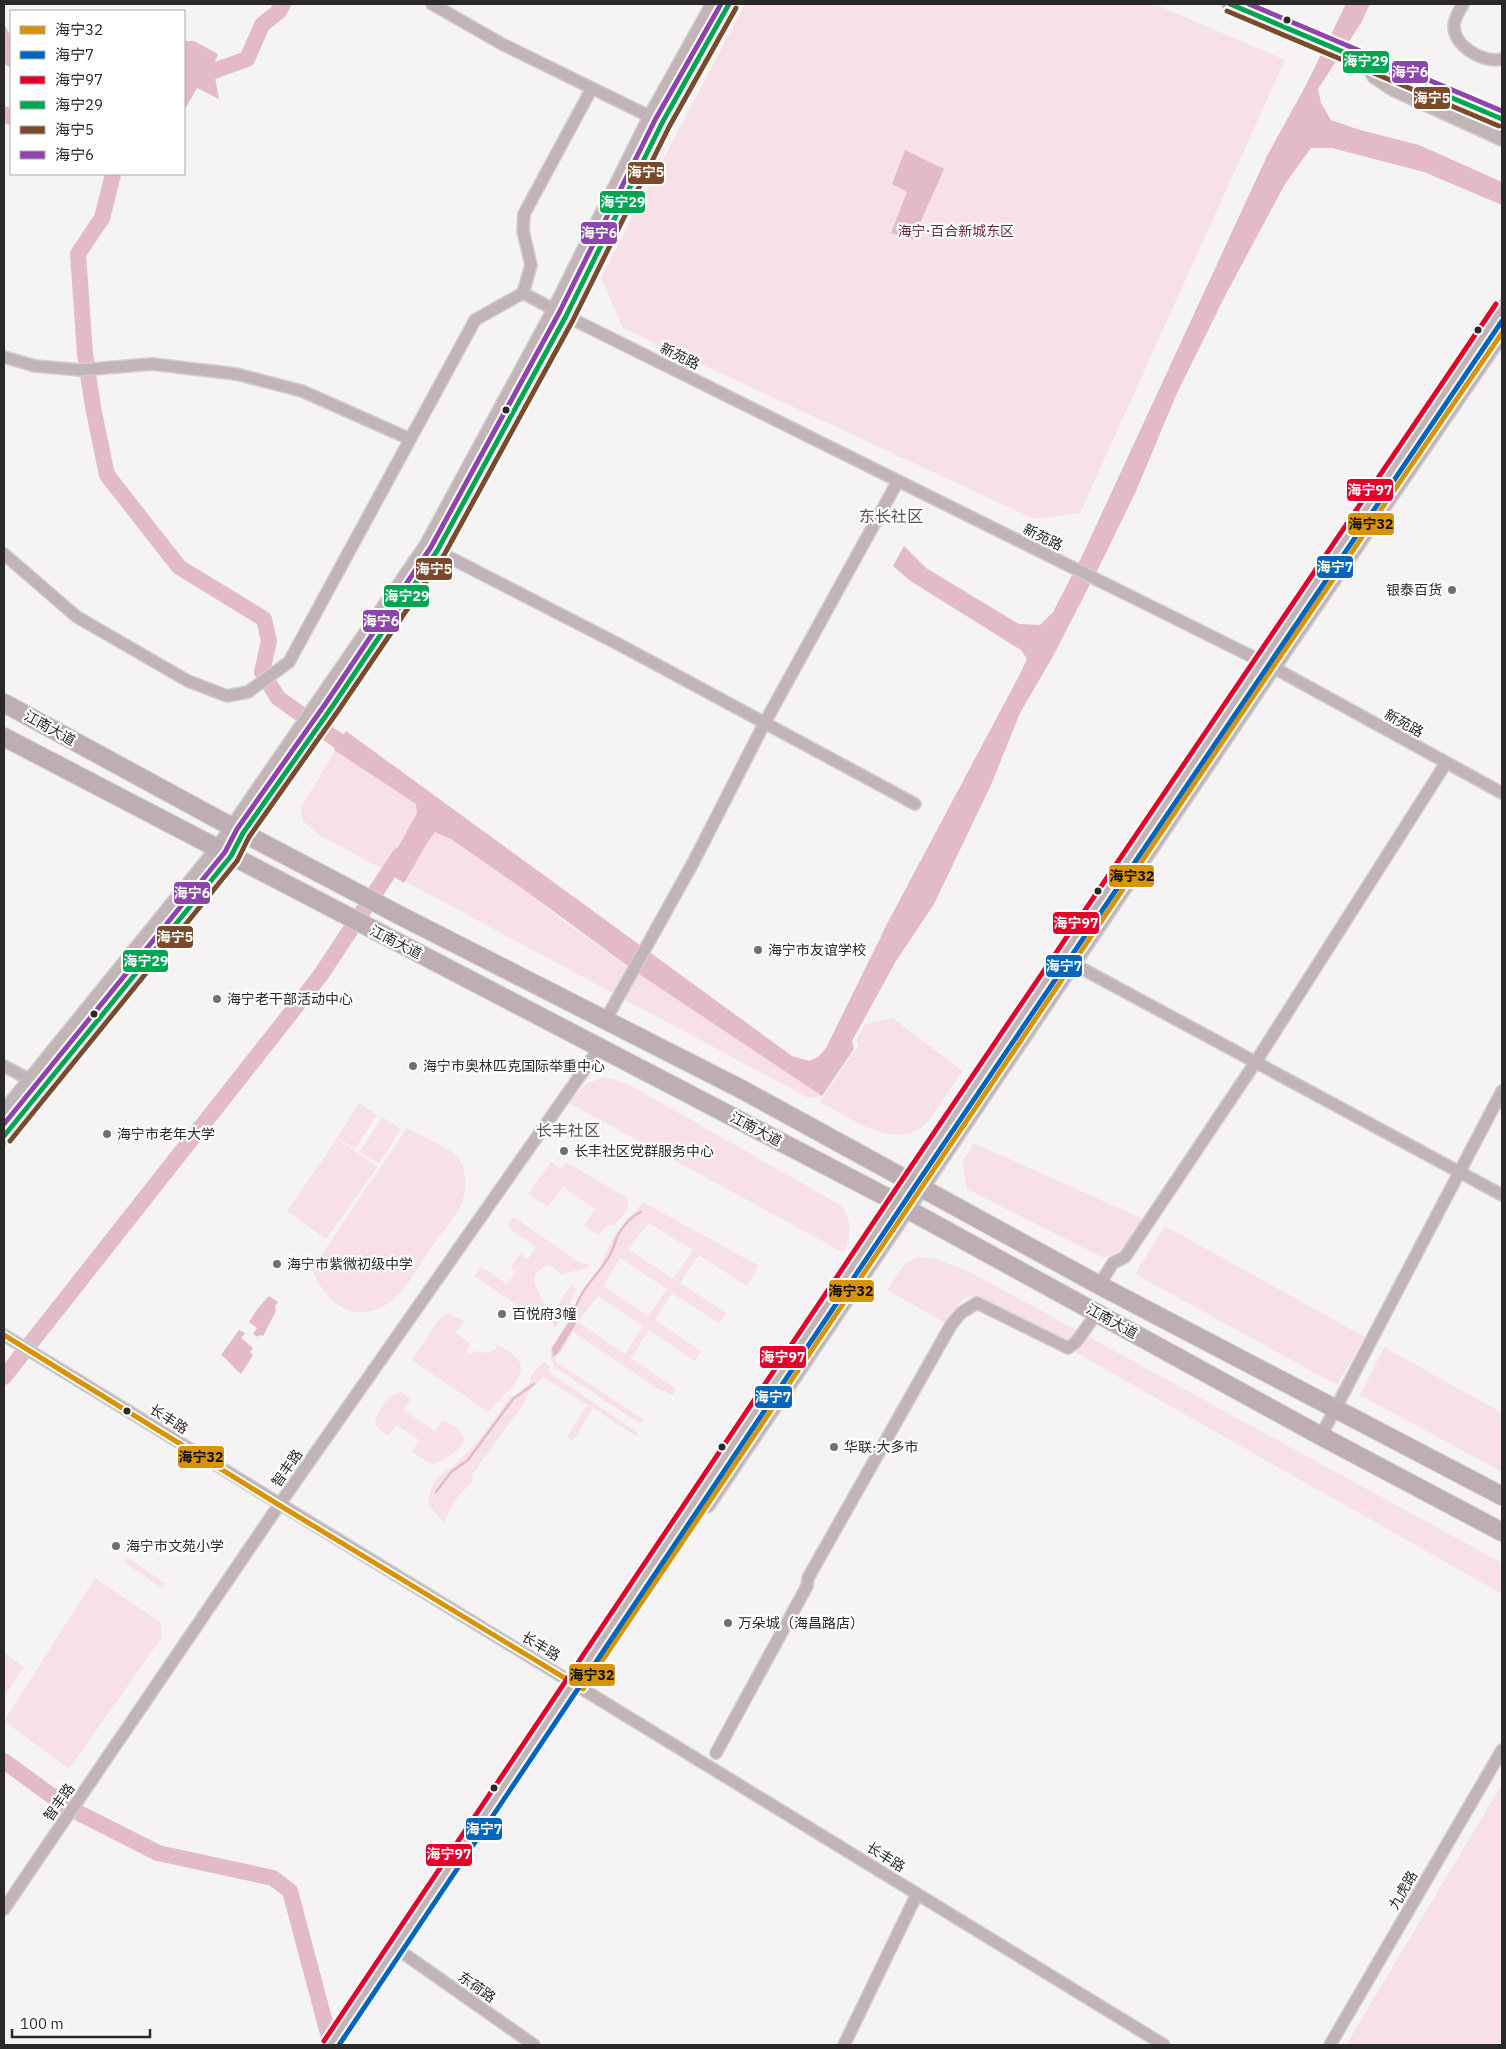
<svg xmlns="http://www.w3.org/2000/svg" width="1506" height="2049" font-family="'IBM Plex Sans','Noto Sans SC',sans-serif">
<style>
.green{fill:#f7e1e7;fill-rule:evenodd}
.water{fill:#e3bbc7}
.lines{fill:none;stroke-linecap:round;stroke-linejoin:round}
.stream{stroke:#e3bbc7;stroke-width:2.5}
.river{stroke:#e3bbc7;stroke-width:16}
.minor-casing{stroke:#d0cecf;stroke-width:14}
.major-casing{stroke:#d0cecf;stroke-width:18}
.highway-casing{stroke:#d0cecf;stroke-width:20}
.minor{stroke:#c2b3b8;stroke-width:11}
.major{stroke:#c3b4b8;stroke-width:15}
.highway{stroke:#beaeb3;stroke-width:18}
.bus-1-casing{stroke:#fff;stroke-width:9}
.bus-2-casing{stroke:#fff;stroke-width:9}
.bus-3-casing{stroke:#fff;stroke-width:9}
.bus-4-casing{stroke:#fff;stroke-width:9}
.bus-5-casing{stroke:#fff;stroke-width:9}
.bus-6-casing{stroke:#fff;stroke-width:9}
.bus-1{stroke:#d89306;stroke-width:5}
.bus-2{stroke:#0065bd;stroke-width:5}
.bus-3{stroke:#e4002b;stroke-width:5}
.bus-4{stroke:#00a651;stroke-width:5}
.bus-5{stroke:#7a4b2a;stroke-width:5}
.bus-6{stroke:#8e44ad;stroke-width:5}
.bus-dot{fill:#2a2829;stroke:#fff;stroke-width:2}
.poi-dot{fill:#716f70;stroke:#fff;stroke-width:2}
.labels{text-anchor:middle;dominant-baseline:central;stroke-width:4.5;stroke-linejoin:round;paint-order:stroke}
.park-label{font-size:14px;fill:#6b2842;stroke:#fff}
.street-label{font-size:14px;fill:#2a2829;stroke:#fff}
.poi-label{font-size:14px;fill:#2a2829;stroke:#fff;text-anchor:start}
.quarter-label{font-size:16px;fill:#585455;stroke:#fff}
.line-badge{stroke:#fff;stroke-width:2}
.badge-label{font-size:14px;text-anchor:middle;font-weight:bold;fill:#fff}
.pale-badge-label{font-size:14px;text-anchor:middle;font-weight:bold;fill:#111}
</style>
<rect width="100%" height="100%" fill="#f5f3f4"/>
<g class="green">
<polygon points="745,4 1154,4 1285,60 1080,513 1034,519 623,328 601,277"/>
<polygon points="334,750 416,804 566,923 636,972 822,1096 808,1098 319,835 303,821 301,807 333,755"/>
<path d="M892 1018 963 1071C950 1088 939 1109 925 1124 896 1153 847 1116 820 1102L859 1045 856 1040 865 1024Z"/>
<path d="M604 1077 628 1084 842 1206C853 1223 850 1235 844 1253L569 1103 586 1084Z"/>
<polygon points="359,1103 377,1115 355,1149 337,1138"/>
<polygon points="382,1117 401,1129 379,1164 360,1152"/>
<path d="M407 1128C419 1135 456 1150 461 1162 467 1175 466 1189 462 1203 458 1214 439 1235 432 1247 420 1264 408 1288 391 1301 356 1328 325 1303 312 1269Z"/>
<polygon points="337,1139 377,1167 326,1239 287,1211"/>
<polygon points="974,1143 1143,1219 1121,1252 1104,1258 967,1189 962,1162"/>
<path d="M551 1162 560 1168 566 1162 626 1197C632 1208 622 1216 615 1225L606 1226 598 1235 584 1225 595 1209 563 1187 548 1207 528 1194Z"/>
<path d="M643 1202 759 1266 747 1286 699 1255 680 1283 726 1313 719 1323 672 1293 655 1320 701 1351 695 1361 649 1330 631 1358 676 1389 672 1395 664 1390 663 1392 573 1332 555 1361 644 1420 642 1423H639L554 1367 551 1358 550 1349 571 1318 578 1298 599 1269 613 1238ZM649 1223 693 1250 673 1279 628 1249ZM620 1258 667 1289 648 1316 603 1286ZM598 1296 643 1326 625 1354 578 1322Z"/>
<path d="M512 1218H515L580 1263 589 1264V1267L561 1275 556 1269 548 1265C524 1276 538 1288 544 1304L551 1307 545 1324 474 1276 480 1268 487 1270 507 1284 516 1271 511 1267 520 1254 528 1259 536 1247 510 1229 509 1225Z"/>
<polygon points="1165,1226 1365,1337 1337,1385 1135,1274"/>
<polygon points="919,1257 937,1259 972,1273 1502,1563 1502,1594 981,1299 966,1297 958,1304 944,1322 887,1290 904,1264"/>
<path d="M572 1284 576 1290C569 1303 566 1319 554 1327 549 1312 565 1295 572 1284Z"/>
<path d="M448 1313 464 1321 456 1333 470 1344 466 1352 469 1354 477 1351 487 1353 496 1349 497 1345C545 1366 510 1388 488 1412L412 1360 440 1318Z"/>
<polygon points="1384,1347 1502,1413 1502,1472 1360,1395"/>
<path d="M544 1361 549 1366 550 1373 638 1433 636 1436 593 1408 573 1441 567 1437 587 1405 543 1377 529 1391 524 1403 472 1475 473 1482C460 1492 450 1507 444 1523L430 1507 428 1500 431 1488 439 1476 451 1468 474 1446 498 1415 507 1400 520 1392 530 1383 531 1376Z"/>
<path d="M401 1392 411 1399 404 1410 435 1431 443 1420C449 1423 456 1426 460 1431 475 1445 443 1460 434 1464L428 1462 412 1452 419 1440 396 1425 388 1436 380 1430 375 1423C377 1412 389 1393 401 1392Z"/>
<polygon points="128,1558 165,1583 162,1588 125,1563"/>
<polygon points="95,1578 160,1622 162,1637 69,1769 4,1721"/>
<polygon points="4,1653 24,1667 4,1697"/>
<polygon points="1502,1784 1502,2045 1346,2045"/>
</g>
<g class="water">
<polygon points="1346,4 1370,4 1361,23 1318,89 1321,103 1331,120 1360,130 1419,145 1502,182 1502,205 1424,172 1332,148 1311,148 1285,184 1226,294 1177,393 1136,491 1101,563 1052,658 1020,713 991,785 934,904 896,961 852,1041 854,1049 822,1096 636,972 523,889 451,839 435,832 427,843 404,883 385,871 417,813 416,804 334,750 346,731 792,1056 809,1061 818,1057 826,1048 888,922 1020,674 1027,659 1021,650 909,580 893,566 904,546 926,568 1019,624 1040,625 1053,612 1083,554 1267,156 1306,85"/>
<polygon points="4,24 11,36 11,68 4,64"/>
<polygon points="184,41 194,41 218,54 213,67 219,99 197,88 184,111"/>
<polygon points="905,150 944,169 913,239 891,233 907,192 892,184"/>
<polygon points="269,1296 278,1302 275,1306 276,1311 263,1336 260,1335 258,1337 253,1334 257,1328 249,1322 258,1308"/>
<polygon points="574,1317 576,1324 558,1353 553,1357 552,1348 568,1323"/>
<path d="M239 1330 245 1333 241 1338 253 1348 250 1352 253 1355 241 1374C233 1368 229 1360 221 1355Z"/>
</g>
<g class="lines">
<g class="stream">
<path d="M574 1317C575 1293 599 1275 610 1255 613 1250 614 1245 616 1240 619 1230 631 1216 641 1212"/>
<polyline points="436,1492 451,1472 468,1460 513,1399 534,1384"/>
</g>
<g class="river">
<polyline points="184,77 187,73 211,72 247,59 262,25 279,11 283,4"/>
<polyline points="4,114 11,117"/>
<polyline points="113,174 102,218 78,254 85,354 93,407 107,475 179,567 264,619 269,641 262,672 278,698 357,754"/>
<polyline points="4,1377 320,976 400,855"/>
<polyline points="4,1761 67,1807 158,1853 273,1878 290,1891 331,2045"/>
</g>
<g class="minor-casing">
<g id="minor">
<polyline points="432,4 502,44 657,120"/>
<path d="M1463 4C1460 10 1455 17 1454 25 1453 46 1484 64 1502 59"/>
<polyline points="523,293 531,265 523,231 524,214 592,88"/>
<polyline points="4,357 35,366 80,370 152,364 236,374 302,391 410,439"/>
<polyline points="437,551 622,646 915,804"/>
<polyline points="4,554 77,617 188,681 227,696 248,692 289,662 475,320 523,293 566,316 1263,662 1502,793"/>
<polyline points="1066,960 1502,1195"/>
<polyline points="605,1021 694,861 764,724 898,481"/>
<polyline points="4,1066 38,1084"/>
<polyline points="1099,1285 1113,1263 1125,1257 1255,1063 1446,763"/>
<polyline points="4,1335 1164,2045"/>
<polyline points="1321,1436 1502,1091"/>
<polyline points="716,1753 807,1586 808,1578 951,1325 961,1313 977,1303 1068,1348 1076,1342 1097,1313"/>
<polyline points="4,1909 279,1505 600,1047"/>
<polyline points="403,1953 534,2045"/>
<polyline points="844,2045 917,1894"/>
<polyline points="1330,2045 1502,1750"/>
</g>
</g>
<g class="major-casing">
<g id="major">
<polyline points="1230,4 1502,119"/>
<polyline points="1367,61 1375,76 1393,88 1502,138"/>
<polyline points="4,1113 218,849 427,546 555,310 651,117 714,4"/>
<polyline points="4,1136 231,856 243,833 332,707 437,551 566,316 662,123 729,4"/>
<polyline points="707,1505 1273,667 1502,333"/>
<polyline points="330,2045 910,1181 1502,308"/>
</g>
</g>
<g class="highway-casing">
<g id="highway">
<polyline points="4,703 232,827 401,916 741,1089 1099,1285 1502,1496"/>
<polyline points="4,737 896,1202 907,1209 1321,1436 1502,1532"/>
</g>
</g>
<use href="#minor" class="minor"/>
<use href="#major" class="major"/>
<use href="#highway" class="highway"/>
<g class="bus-1-casing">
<polyline id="bus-1" points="4,1335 279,1505 583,1689 1273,667 1502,333"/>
</g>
<g class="bus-2-casing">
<polyline id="bus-2" points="339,2045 916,1185 1502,321"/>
</g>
<g class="bus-3-casing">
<polyline id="bus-3" points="324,2041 904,1177 1496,304"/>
</g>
<g class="bus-4-casing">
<g id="bus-4">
<polyline points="1230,4 1502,119"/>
<polyline points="4,1136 231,856 243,833 332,707 437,551 566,316 662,123 729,4"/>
</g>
</g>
<g class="bus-5-casing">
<g id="bus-5">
<polyline points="1227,11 1499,126"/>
<polyline points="10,1141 237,861 249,837 338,711 444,555 573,320 669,127 736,8"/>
</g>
</g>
<g class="bus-6-casing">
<g id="bus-6">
<polyline points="1249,4 1502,111"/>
<polyline points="4,1124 225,852 237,829 326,703 431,547 559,313 655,120 721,4"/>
</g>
</g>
<use href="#bus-1" class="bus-1"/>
<use href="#bus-2" class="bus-2"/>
<use href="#bus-3" class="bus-3"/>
<use href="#bus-4" class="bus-4"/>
<use href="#bus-5" class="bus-5"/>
<use href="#bus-6" class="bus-6"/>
</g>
<g class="bus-dot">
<circle cx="1287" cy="20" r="4.5"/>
<circle cx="1478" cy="330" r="4.5"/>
<circle cx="506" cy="410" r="4.5"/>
<circle cx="1098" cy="891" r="4.5"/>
<circle cx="94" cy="1014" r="4.5"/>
<circle cx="127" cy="1411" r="4.5"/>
<circle cx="722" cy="1447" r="4.5"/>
<circle cx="494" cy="1788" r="4.5"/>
</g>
<g class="poi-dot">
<circle cx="1452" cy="590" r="5"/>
<circle cx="758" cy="950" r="5"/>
<circle cx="217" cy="999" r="5"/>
<circle cx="413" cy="1066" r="5"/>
<circle cx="107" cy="1134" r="5"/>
<circle cx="564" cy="1151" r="5"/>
<circle cx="277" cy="1264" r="5"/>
<circle cx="502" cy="1314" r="5"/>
<circle cx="834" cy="1447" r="5"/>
<circle cx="116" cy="1546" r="5"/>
<circle cx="728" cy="1623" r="5"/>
</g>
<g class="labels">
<g class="park-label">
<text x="956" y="231">海宁·百合新城东区</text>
</g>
<g class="street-label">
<text transform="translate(680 356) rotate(26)">新苑路</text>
<text transform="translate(1043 537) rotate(26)">新苑路</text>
<text transform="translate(1404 723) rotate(29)">新苑路</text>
<text transform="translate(50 728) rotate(29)">江南大道</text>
<text transform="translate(396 942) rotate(27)">江南大道</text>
<text transform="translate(756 1129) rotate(28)">江南大道</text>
<text transform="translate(1112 1321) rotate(29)">江南大道</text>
<text transform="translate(169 1419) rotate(32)">长丰路</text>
<text transform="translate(287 1468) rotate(-55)">智丰路</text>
<text transform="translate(541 1646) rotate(31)">长丰路</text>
<text transform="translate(59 1802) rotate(-55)">智丰路</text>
<text transform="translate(886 1857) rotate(32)">长丰路</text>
<text transform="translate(1403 1890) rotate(-60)">九虎路</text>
<text transform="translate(477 1987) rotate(35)">东荷路</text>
</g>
<g class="poi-label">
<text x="1442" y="590" text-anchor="end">银泰百货</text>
<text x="768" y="950">海宁市友谊学校</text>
<text x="227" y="999">海宁老干部活动中心</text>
<text x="423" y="1066">海宁市奥林匹克国际举重中心</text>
<text x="117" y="1134">海宁市老年大学</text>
<text x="574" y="1151">长丰社区党群服务中心</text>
<text x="287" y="1264">海宁市紫微初级中学</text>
<text x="512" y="1314">百悦府3幢</text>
<text x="844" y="1447">华联·大多市</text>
<text x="126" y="1546">海宁市文苑小学</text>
<text x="738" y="1623">万朵城（海昌路店）</text>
</g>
<g class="quarter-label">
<text x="891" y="516">东长社区</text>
<text x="568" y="1130">长丰社区</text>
</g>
</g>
<g class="line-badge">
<rect x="1342" y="50" width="48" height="24" rx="5" fill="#00a651"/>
<rect x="1391" y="60" width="38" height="24" rx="5" fill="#8e44ad"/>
<rect x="1413" y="86" width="38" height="24" rx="5" fill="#7a4b2a"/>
<rect x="627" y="161" width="38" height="24" rx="5" fill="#7a4b2a"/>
<rect x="599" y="190" width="47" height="24" rx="5" fill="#00a651"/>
<rect x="580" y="221" width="38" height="24" rx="5" fill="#8e44ad"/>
<rect x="1346" y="478" width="48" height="24" rx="5" fill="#e4002b"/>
<rect x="1347" y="512" width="48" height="24" rx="5" fill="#d89306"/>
<rect x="1316" y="555" width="38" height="24" rx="5" fill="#0065bd"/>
<rect x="415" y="557" width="38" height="24" rx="5" fill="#7a4b2a"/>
<rect x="383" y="584" width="47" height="24" rx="5" fill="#00a651"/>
<rect x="362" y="609" width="38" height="24" rx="5" fill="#8e44ad"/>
<rect x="1108" y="864" width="47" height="24" rx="5" fill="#d89306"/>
<rect x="173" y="881" width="38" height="24" rx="5" fill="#8e44ad"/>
<rect x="1052" y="911" width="48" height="24" rx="5" fill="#e4002b"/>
<rect x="156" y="925" width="38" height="24" rx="5" fill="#7a4b2a"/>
<rect x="122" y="949" width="47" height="24" rx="5" fill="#00a651"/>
<rect x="1045" y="954" width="38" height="24" rx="5" fill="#0065bd"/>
<rect x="828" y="1279" width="47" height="24" rx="5" fill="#d89306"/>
<rect x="759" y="1345" width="48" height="24" rx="5" fill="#e4002b"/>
<rect x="754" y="1385" width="39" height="24" rx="5" fill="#0065bd"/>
<rect x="177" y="1445" width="48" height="24" rx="5" fill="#d89306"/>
<rect x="568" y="1663" width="48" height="24" rx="5" fill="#d89306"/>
<rect x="465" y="1817" width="38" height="24" rx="5" fill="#0065bd"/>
<rect x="425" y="1843" width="48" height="24" rx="5" fill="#e4002b"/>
</g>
<g class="badge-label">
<text x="1366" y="66">海宁29</text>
<text x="1410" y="77">海宁6</text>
<text x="1432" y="103">海宁5</text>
<text x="646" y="177">海宁5</text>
<text x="623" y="207">海宁29</text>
<text x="599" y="238">海宁6</text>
<text x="1370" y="495">海宁97</text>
<text x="1335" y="572">海宁7</text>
<text x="434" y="574">海宁5</text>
<text x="407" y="601">海宁29</text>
<text x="381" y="626">海宁6</text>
<text x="192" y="898">海宁6</text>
<text x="1076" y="928">海宁97</text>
<text x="175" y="942">海宁5</text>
<text x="146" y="966">海宁29</text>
<text x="1064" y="971">海宁7</text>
<text x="783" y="1362">海宁97</text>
<text x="773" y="1402">海宁7</text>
<text x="484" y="1834">海宁7</text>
<text x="449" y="1859">海宁97</text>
</g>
<g class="pale-badge-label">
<text x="1371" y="529">海宁32</text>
<text x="1132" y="881">海宁32</text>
<text x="851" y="1296">海宁32</text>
<text x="201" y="1462">海宁32</text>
<text x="592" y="1680">海宁32</text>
</g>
<rect width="1506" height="2049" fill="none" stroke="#2a2829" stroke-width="10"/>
<rect x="10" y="10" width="175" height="165" fill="#ffffff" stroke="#aaa9a9"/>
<rect x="20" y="26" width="25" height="8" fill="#d89306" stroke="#aaa9a9"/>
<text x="55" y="35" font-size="15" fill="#2a2829">海宁32</text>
<rect x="20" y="51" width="25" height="8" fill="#0065bd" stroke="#aaa9a9"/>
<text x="55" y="60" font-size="15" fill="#2a2829">海宁7</text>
<rect x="20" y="76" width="25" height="8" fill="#e4002b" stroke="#aaa9a9"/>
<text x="55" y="85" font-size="15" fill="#2a2829">海宁97</text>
<rect x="20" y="101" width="25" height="8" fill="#00a651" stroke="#aaa9a9"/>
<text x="55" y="110" font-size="15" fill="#2a2829">海宁29</text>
<rect x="20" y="126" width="25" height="8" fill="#7a4b2a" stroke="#aaa9a9"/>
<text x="55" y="135" font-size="15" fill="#2a2829">海宁5</text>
<rect x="20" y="151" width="25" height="8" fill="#8e44ad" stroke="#aaa9a9"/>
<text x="55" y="160" font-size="15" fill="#2a2829">海宁6</text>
<path d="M12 2029v8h138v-8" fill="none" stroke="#2a2829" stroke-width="2.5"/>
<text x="20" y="2029" font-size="15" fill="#2a2829" stroke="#ffffff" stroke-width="4" paint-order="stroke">100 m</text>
</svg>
